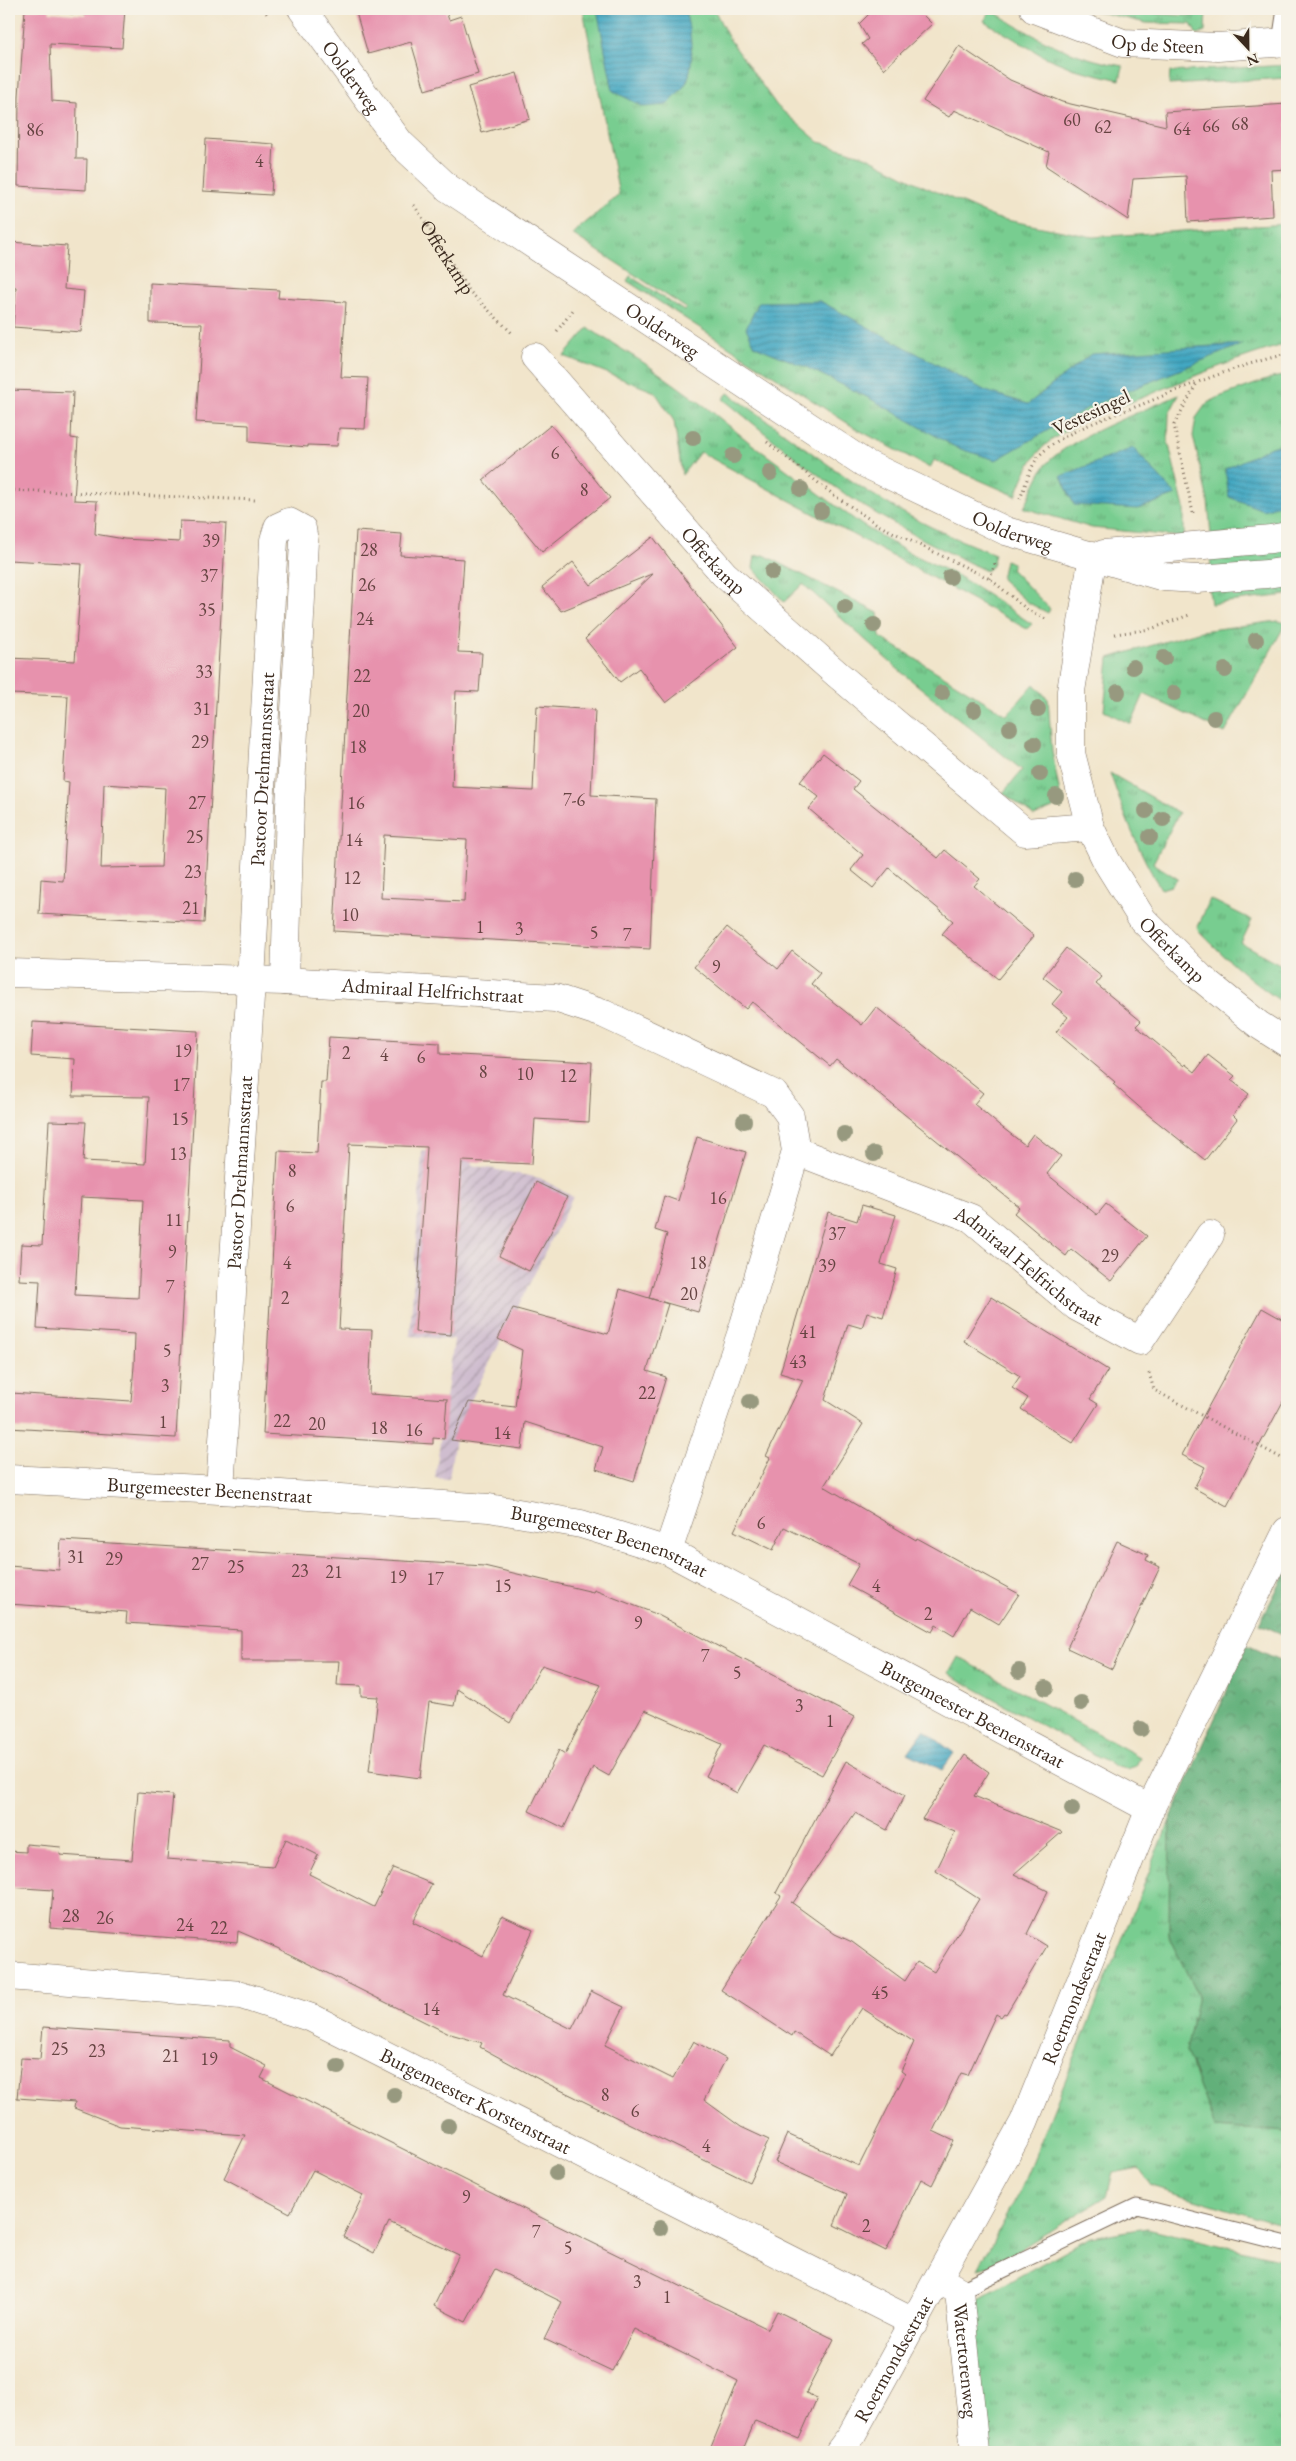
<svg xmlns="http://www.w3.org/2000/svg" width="1296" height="2461" font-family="'EB Garamond',serif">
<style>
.industrial{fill:url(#industrial-furrows)}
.grass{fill:url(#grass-tufts);stroke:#5a7c57}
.forest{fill:url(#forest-crowns);stroke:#4e6d4c}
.water{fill:url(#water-rules);stroke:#3e6870}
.building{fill:#e792ad;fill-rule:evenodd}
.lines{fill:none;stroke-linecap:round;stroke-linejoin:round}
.service-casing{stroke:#7b6b5b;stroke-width:17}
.minor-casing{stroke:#7b6b5b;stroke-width:29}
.tertiary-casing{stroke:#7b6b5b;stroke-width:29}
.path{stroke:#7b6b5b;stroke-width:3;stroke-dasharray:1 4;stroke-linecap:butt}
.service{stroke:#fff;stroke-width:15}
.minor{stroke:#fff;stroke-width:28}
.tertiary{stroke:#fff;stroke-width:28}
.tree{fill:#97997f}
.labels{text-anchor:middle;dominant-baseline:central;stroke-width:4.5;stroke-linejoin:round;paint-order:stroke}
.number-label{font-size:18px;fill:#664442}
.street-label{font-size:20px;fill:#3b2a1e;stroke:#f7f3e8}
</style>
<defs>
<pattern id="industrial-furrows" width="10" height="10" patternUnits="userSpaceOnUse" patternTransform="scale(1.25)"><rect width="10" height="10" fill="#cfbdcf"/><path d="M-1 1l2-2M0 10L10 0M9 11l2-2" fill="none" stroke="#a99aa7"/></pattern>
<pattern id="grass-tufts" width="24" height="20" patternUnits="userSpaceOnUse" patternTransform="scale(1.25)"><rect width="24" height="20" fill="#78cd90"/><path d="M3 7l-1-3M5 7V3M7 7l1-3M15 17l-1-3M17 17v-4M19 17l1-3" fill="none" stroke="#64a775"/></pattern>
<pattern id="forest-crowns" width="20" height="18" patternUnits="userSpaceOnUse" patternTransform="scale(1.25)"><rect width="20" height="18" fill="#62b07a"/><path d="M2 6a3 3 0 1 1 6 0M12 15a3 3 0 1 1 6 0" fill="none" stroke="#528f63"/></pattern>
<pattern id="water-rules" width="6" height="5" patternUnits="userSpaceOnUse" patternTransform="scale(1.25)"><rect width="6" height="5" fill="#42a7c2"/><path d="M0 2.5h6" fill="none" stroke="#38889d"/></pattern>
</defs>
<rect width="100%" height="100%" fill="#f7f3e8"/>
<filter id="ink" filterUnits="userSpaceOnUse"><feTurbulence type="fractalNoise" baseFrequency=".02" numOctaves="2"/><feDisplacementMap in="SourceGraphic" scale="10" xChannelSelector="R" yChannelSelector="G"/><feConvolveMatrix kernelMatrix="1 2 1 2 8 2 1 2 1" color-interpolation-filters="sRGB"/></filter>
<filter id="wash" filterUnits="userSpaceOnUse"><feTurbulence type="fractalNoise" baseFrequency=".0096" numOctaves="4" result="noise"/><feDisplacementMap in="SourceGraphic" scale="20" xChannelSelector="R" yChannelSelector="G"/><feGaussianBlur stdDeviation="1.12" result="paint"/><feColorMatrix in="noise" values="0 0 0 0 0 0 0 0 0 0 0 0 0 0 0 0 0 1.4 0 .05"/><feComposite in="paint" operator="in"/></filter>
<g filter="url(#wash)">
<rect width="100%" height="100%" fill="#f1e5cb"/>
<polygon class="industrial" points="422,1151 471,1157 472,1165 540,1178 573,1197 456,1430 449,1479 435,1478 454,1340 410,1336"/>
<g class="grass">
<path d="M583 9H714L728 37 777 106 819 142 865 156 921 185 996 218 1093 237 1287 224V344C1240 357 1194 376 1149 395 1116 408 1078 420 1049 442 1032 455 1023 476 1016 496L934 460 930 468 855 428 627 281 630 276 684 311 686 308 572 234 619 195Z"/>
<path d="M1086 9C1122 9 1158 15 1194 16L1202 9H1206L1205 32 1197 35 1191 24 1146 23Z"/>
<path d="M991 10C1033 37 1073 58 1123 66L1120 80 1074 69 1043 56 984 21Z"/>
<polygon points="1287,65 1287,78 1169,85 1170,72"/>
<polygon points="588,328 649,366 706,407 749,442 862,525 904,550 962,578 1032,624 1027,629 700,452 682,475 674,421 655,392 564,356"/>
<polygon points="1287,375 1287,527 1211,535 1208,501 1193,436 1196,418 1206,404 1219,397 1272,378"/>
<path d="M728 393C789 434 847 483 911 517 938 531 966 543 995 554L992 566 986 571C944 550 902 530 862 505 813 474 769 436 723 399Z"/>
<path d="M1179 395 1169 414 1168 441 1184 508V537L1092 528 1024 508C1030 496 1040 470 1049 461 1076 435 1143 411 1179 395Z"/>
<polygon points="1287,546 1287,562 1211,570 1210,556"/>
<polygon points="764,555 878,613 880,637 1007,715 1034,684 1048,699 1052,751 1061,800 1053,808 1034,816 1003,793 1022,770 900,671 803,584 784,602 753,568 755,556"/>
<polygon points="1005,560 1013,563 1011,569 1050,609 1048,613 1027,602 1001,579"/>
<polygon points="1287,580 1287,595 1211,604 1209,590"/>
<polygon points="1278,621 1286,623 1225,733 1144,694 1131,724 1104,711 1109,658 1201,631"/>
<path d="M1110 773 1179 813 1153 863 1178 879 1171 886 1161 889C1138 852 1124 813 1110 773Z"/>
<path d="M1210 899 1252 920 1241 943 1287 968V1005C1254 984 1225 958 1197 929Z"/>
<polygon points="958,1657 1140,1757 1136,1766 1127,1769 1117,1767 951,1675 949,1673"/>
<polygon points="1170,1820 1169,1936 1198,1996 1186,2051 1215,2127 1287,2132 1287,2227 1152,2186 1139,2168 1113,2173 1107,2196 994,2265 978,2269 1018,2196 1030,2168"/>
<polygon points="1147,2228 1287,2261 1287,2452 990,2452 967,2305 1090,2237"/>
</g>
<g class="forest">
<polygon points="1287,1570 1287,1636 1259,1624"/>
<polygon points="1247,1645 1287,1663 1287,2132 1215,2127 1186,2051 1198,1996 1169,1936 1170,1820"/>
</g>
<g class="water">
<path d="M597 9H684C691 28 695 62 687 81 683 90 672 98 667 105L644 107 613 91Z"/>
<polygon points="820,301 986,391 1028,404 1091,354 1243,344 1089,407 996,460 957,448 869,398 808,368 755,346 746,328 759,302"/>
<polygon points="1287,442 1287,503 1263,510 1229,497 1225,469 1271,447"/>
<polygon points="1133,448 1176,495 1138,509 1074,505 1061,476"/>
<polygon points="924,1730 954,1753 942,1770 908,1753"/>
</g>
<g id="blocks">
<g class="building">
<polygon points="25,9 49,9 50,12 86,15 86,9 125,9 122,48 50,44 52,101 77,103 76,159 87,159 86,190 18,186 19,96"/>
<polygon points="355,9 445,9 449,20 461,16 478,74 425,90 411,42 368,54"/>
<polygon points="874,9 917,9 932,24 884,69 862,44 868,39 859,24"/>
<polygon points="959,46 1010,80 1062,102 1166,126 1165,112 1287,104 1287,169 1271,170 1273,216 1188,222 1186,176 1133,179 1128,220 1046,166 1049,152 954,110 949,117 923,101"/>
<polygon points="517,73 530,119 482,133 468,87"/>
<polygon points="206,139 274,144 271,195 203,191"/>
<polygon points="10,242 67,246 64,289 84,291 81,332 13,327 16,287 9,286"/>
<polygon points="150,283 279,290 278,298 346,302 341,377 368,378 365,429 339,428 337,446 308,445 308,447 249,442 249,425 196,422 202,324 150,323"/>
<path d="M9 390 73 392 71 438 78 439 74 500 97 501 95 534 124 539 179 542 180 521 226 523 204 923 39 914 41 879 63 881 69 782 63 781 68 696 9 694V658L75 661 82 564 9 560ZM104 784 165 788 161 867 101 868Z"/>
<polygon points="551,425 610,498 542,552 483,480"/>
<path d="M356 531 402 534 400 555 464 559 458 652 482 653 479 692 456 691 452 787 533 791 537 706 595 710 591 795 656 799 650 949 334 931ZM384 835 467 840 464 902 381 898Z"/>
<polygon points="653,537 738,647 666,703 639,668 620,682 585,639 654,573 561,611 542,587 573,562 591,585"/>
<polygon points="823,753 859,781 853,789 938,858 945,850 980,879 974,886 1034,936 998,979 942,934 953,921 889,868 873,888 851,870 863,855 809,809 819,797 800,782"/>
<polygon points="727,927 778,969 792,951 820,973 811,984 862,1025 876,1007 983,1093 974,1104 999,1125 1025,1145 1033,1134 1061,1156 1047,1174 1097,1215 1106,1204 1147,1236 1111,1281 1071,1249 1066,1256 1040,1235 1014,1213 1019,1207 836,1059 830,1066 752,1002 746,1009 694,967"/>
<polygon points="1066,948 1102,977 1096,984 1141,1021 1136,1026 1184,1066 1185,1064 1195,1072 1208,1055 1235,1076 1231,1080 1249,1094 1233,1115 1237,1119 1205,1160 1146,1113 1113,1084 1115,1082 1056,1032 1068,1017 1052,1004 1062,992 1043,977"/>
<path d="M33 1022 198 1031 176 1438 9 1428 11 1393 131 1401 134 1366 135 1334 37 1328 40 1281 19 1280 21 1244 42 1245 49 1121 86 1122 83 1161 145 1164 149 1097 73 1096 75 1059 31 1056ZM81 1197 143 1200 138 1298 75 1295Z"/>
<polygon points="329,1037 440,1043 440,1054 592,1062 589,1122 535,1119 532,1164 462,1161 451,1335 415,1332 427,1147 349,1144 339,1329 372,1330 369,1394 447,1399 444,1439 433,1438 433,1444 263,1434 278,1151 317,1153 321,1082 326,1082"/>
<polygon points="697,1137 746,1152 698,1312 649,1298 668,1304 647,1371 666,1377 634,1481 596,1469 603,1447 525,1422 522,1449 451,1440 469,1402 515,1407 522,1350 498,1339 513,1308 608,1334 620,1289 649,1298 667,1234 655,1230 664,1196 678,1201"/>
<polygon points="536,1182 567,1197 550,1234 529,1271 499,1256"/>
<polygon points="862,1205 896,1215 881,1264 897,1269 883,1317 867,1312 862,1328 848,1324 825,1400 863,1424 824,1486 916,1540 917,1538 1019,1594 999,1624 970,1607 954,1636 936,1625 932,1632 847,1585 859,1564 784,1527 773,1550 734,1531 770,1458 766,1456 803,1380 780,1373 828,1212 857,1221"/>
<polygon points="991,1297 1108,1370 1090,1399 1098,1404 1073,1443 1021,1409 1028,1398 1012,1388 1020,1376 964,1341"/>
<polygon points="1262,1308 1287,1322 1287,1394 1227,1506 1194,1488 1205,1467 1182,1455"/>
<polygon points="61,1540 484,1566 593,1592 594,1590 656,1614 854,1717 822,1775 764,1745 737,1793 706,1776 722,1744 645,1710 609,1776 593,1767 564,1828 529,1811 559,1750 565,1754 601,1685 542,1665 510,1723 457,1689 454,1706 429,1702 420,1778 369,1771 378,1697 361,1696 361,1686 337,1685 339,1661 241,1661 241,1630 126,1623 127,1612 9,1604 9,1566 59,1570"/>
<polygon points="1117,1541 1148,1555 1146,1560 1160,1567 1112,1669 1067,1648"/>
<polygon points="965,1755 989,1772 974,1796 1062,1832 1014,1874 1048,1891 1027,1934 1047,1946 1006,2014 1004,2013 1001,2017 996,2014 968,2075 961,2073 933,2131 954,2141 932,2185 921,2179 886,2251 834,2225 847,2194 775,2162 787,2134 859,2166 905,2074 901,2071 914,2042 862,2008 830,2056 794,2032 792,2036 721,1990 781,1896 776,1893 846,1761 905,1795 887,1830 855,1813 793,1903 791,1902 835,1934 852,1942 905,1981 917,1962 934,1972 979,1899 936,1871 955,1832 922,1819"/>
<polygon points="138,1792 173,1795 167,1859 273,1867 286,1839 318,1855 309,1874 374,1907 393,1868 432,1884 413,1922 483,1956 502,1916 533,1930 503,1995 572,2029 591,1991 607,1999 624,2007 605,2045 673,2079 694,2041 726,2059 704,2100 741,2127 769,2140 749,2182 544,2082 480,2047 482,2043 447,2033 277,1948 238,1931 237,1943 50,1928 53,1890 9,1887 9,1851 26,1852 26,1844 61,1847 60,1855 132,1860"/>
<polygon points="43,2027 230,2040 230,2047 267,2066 261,2078 483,2189 768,2329 777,2311 834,2339 806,2393 817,2398 799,2439 755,2421 742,2452 709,2452 738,2381 634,2329 612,2371 544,2339 562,2302 495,2269 466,2322 434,2306 459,2255 389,2222 374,2253 343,2237 363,2195 313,2170 290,2213 224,2178 245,2135 120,2126 74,2108 75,2102 17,2098 21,2058 40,2059"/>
</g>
</g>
</g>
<g filter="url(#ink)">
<use href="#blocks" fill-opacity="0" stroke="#7b6b5b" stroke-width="1"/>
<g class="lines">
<g class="service-casing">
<g id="service">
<polyline points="1280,42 1285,9"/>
<polyline points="959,2291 1137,2206 1287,2244"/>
</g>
</g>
<g class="minor-casing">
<g id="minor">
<path id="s2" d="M1034 9 1123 43 1218 47 1287 42"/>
<path id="s3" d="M535 357 724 574 837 674 1025 832 1090 827"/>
<path id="s4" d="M9 973 285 981 555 998 604 1014 774 1094 790 1116 796 1151 744 1325 668 1551"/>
<path id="s5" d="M796 1151 971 1218 1077 1307 1140 1341 1210 1235"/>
<path id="s6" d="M9 1479 220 1490 489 1508 581 1524 668 1551 1150 1809"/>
<path id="s7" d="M220 1490 251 981 274 540 278 527 289 522 302 529 304 541 290 806 285 981"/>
<path id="s8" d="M9 1976 241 1995 312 2018 915 2323"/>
<path id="s9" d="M938 2279 959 2291 975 2452"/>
<path id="s10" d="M839 2452 851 2436 1024 2122 1150 1809 1287 1531"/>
</g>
</g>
<g class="tertiary-casing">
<g id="tertiary">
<path id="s11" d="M302 9 400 143 448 188 864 463 1006 531 1164 577 1197 579 1267 574 1287 571"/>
<polyline points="1104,554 1271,539 1287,536"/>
<path id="s12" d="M1093 555 1071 691V753L1090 827 1107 862 1143 920 1200 977 1259 1025 1287 1043"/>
</g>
</g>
<g class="path">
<polyline points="263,9 269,16"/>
<path id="s1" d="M414 205 470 292 513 334"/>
<polyline points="557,331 573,310"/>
<polyline points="767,442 835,496 880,526 990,579 1028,610 1048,620"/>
<polyline points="9,490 256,500"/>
<path d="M1020 499C1025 486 1030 468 1038 457 1058 433 1114 415 1143 404 1190 385 1238 365 1287 354"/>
<polyline points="1193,513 1174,425 1197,383"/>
<polyline points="990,579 995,563"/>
<polyline points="1115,634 1151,629 1192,614"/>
<polyline points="1149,1373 1154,1390 1287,1461"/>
</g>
<use href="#service" class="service"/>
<use href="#minor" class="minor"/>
<use href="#tertiary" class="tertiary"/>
</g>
<g class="tree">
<circle cx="693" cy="438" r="8"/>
<circle cx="733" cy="456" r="8"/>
<circle cx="770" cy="473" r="8"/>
<circle cx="801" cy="489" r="8"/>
<circle cx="821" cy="511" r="8"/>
<circle cx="772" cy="572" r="8"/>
<circle cx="950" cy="577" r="8"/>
<circle cx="845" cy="607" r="8"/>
<circle cx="874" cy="625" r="8"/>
<circle cx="1256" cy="640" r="8"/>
<circle cx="1164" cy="658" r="8"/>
<circle cx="1133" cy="667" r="8"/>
<circle cx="1225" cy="670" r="8"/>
<circle cx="1118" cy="692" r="8"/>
<circle cx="942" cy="693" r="8"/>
<circle cx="1174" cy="693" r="8"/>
<circle cx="1038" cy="709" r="8"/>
<circle cx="974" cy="710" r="8"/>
<circle cx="1214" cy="718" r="8"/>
<circle cx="1010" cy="728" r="8"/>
<circle cx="1034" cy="744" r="8"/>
<circle cx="1040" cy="774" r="8"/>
<circle cx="1056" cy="796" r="8"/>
<circle cx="1146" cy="811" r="8"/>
<circle cx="1163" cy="819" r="8"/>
<circle cx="1150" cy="837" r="8"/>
<circle cx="1075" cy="879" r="8"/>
<circle cx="744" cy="1121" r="8"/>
<circle cx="844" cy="1134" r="8"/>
<circle cx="874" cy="1154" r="8"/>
<circle cx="750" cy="1402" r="8"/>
<circle cx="1019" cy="1671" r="8"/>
<circle cx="1046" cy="1688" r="8"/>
<circle cx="1081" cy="1703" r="8"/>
<circle cx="1141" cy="1729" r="8"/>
<circle cx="1072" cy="1809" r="8"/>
<circle cx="338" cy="2067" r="8"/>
<circle cx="394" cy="2095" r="8"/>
<circle cx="448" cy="2126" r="8"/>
<circle cx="556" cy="2173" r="8"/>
<circle cx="660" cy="2228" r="8"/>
</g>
</g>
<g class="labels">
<g class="number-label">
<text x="1072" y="119">60</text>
<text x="1240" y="123">68</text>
<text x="1211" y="125">66</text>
<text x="1103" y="126">62</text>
<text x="1182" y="128">64</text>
<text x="35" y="129">86</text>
<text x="259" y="160">4</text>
<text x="555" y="452">6</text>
<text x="584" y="489">8</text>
<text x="211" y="540">39</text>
<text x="369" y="549">28</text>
<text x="209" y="575">37</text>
<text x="367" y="584">26</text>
<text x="207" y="609">35</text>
<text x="365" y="618">24</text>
<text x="204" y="671">33</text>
<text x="362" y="675">22</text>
<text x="202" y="708">31</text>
<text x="361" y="710">20</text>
<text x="200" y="741">29</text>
<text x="358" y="746">18</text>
<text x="574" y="799">7-6</text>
<text x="197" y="802">27</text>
<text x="356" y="802">16</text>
<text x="195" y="836">25</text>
<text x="354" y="839">14</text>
<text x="193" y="871">23</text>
<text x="352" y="877">12</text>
<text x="191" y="907">21</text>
<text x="350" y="914">10</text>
<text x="480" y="926">1</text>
<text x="519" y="928">3</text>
<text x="594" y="932">5</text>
<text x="627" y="934">7</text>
<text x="716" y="966">9</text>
<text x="183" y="1050">19</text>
<text x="346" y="1052">2</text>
<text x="384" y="1054">4</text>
<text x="421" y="1056">6</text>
<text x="483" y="1071">8</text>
<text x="525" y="1073">10</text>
<text x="568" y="1075">12</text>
<text x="181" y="1084">17</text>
<text x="180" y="1118">15</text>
<text x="178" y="1153">13</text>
<text x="292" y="1170">8</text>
<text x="718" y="1197">16</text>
<text x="290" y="1205">6</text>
<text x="174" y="1219">11</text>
<text x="837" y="1233">37</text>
<text x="172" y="1251">9</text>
<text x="1110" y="1255">29</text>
<text x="287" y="1262">4</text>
<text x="698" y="1262">18</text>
<text x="827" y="1265">39</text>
<text x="170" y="1286">7</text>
<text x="689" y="1293">20</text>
<text x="285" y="1297">2</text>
<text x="808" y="1331">41</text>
<text x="167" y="1350">5</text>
<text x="798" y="1361">43</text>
<text x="165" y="1385">3</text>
<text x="647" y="1392">22</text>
<text x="282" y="1420">22</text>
<text x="163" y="1421">1</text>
<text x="317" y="1423">20</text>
<text x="379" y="1427">18</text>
<text x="414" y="1429">16</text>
<text x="502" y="1432">14</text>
<text x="761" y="1522">6</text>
<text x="76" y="1556">31</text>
<text x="114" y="1558">29</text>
<text x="200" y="1563">27</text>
<text x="236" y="1566">25</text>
<text x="300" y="1570">23</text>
<text x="334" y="1571">21</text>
<text x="398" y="1576">19</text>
<text x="435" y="1578">17</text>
<text x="503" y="1585">15</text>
<text x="876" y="1585">4</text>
<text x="928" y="1613">2</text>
<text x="638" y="1622">9</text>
<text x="705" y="1655">7</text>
<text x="737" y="1672">5</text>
<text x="799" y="1705">3</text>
<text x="830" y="1720">1</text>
<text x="71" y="1915">28</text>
<text x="105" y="1917">26</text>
<text x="185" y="1924">24</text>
<text x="219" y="1927">22</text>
<text x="880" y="1992">45</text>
<text x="431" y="2008">14</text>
<text x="60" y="2048">25</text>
<text x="97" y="2050">23</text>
<text x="171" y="2055">21</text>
<text x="209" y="2058">19</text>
<text x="605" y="2094">8</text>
<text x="635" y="2110">6</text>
<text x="706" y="2145">4</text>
<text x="466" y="2196">9</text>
<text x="866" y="2225">2</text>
<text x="536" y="2231">7</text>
<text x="568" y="2247">5</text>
<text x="637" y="2281">3</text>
<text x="667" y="2296">1</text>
</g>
<g class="street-label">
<text stroke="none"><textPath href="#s2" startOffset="130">Op de Steen</textPath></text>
<text stroke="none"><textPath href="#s11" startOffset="84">Oolderweg</textPath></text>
<text stroke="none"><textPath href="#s1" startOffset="62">Offerkamp</textPath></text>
<text stroke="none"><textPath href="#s11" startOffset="489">Oolderweg</textPath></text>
<text transform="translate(1091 412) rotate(-25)">Vestesingel</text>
<text stroke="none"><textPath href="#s11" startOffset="894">Oolderweg</textPath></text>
<text stroke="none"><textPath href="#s3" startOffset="271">Offerkamp</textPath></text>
<text stroke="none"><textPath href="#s7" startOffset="722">Pastoor Drehmannsstraat</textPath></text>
<text stroke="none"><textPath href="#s12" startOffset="425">Offerkamp</textPath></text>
<text stroke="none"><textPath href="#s4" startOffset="424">Admiraal Helfrichstraat</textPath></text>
<text stroke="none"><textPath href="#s7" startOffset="318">Pastoor Drehmannsstraat</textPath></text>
<text stroke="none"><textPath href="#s5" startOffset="262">Admiraal Helfrichstraat</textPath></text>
<text stroke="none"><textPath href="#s6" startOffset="201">Burgemeester Beenenstraat</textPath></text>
<text stroke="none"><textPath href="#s6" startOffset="606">Burgemeester Beenenstraat</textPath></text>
<text stroke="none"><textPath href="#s6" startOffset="1011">Burgemeester Beenenstraat</textPath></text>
<text stroke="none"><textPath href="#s10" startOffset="512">Roermondsestraat</textPath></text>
<text stroke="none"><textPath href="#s8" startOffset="491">Burgemeester Korstenstraat</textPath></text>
<text stroke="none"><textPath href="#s10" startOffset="108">Roermondsestraat</textPath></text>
<text stroke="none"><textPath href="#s9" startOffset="94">Watertorenweg</textPath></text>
</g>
</g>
<rect width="1296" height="2461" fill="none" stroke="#f7f3e8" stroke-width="30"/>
<g transform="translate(1248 48) rotate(158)" stroke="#f7f3e8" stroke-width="4" paint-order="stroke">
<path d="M0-4L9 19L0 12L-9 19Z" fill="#3b2a1e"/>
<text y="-8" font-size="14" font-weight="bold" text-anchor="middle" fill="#3b2a1e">N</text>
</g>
</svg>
